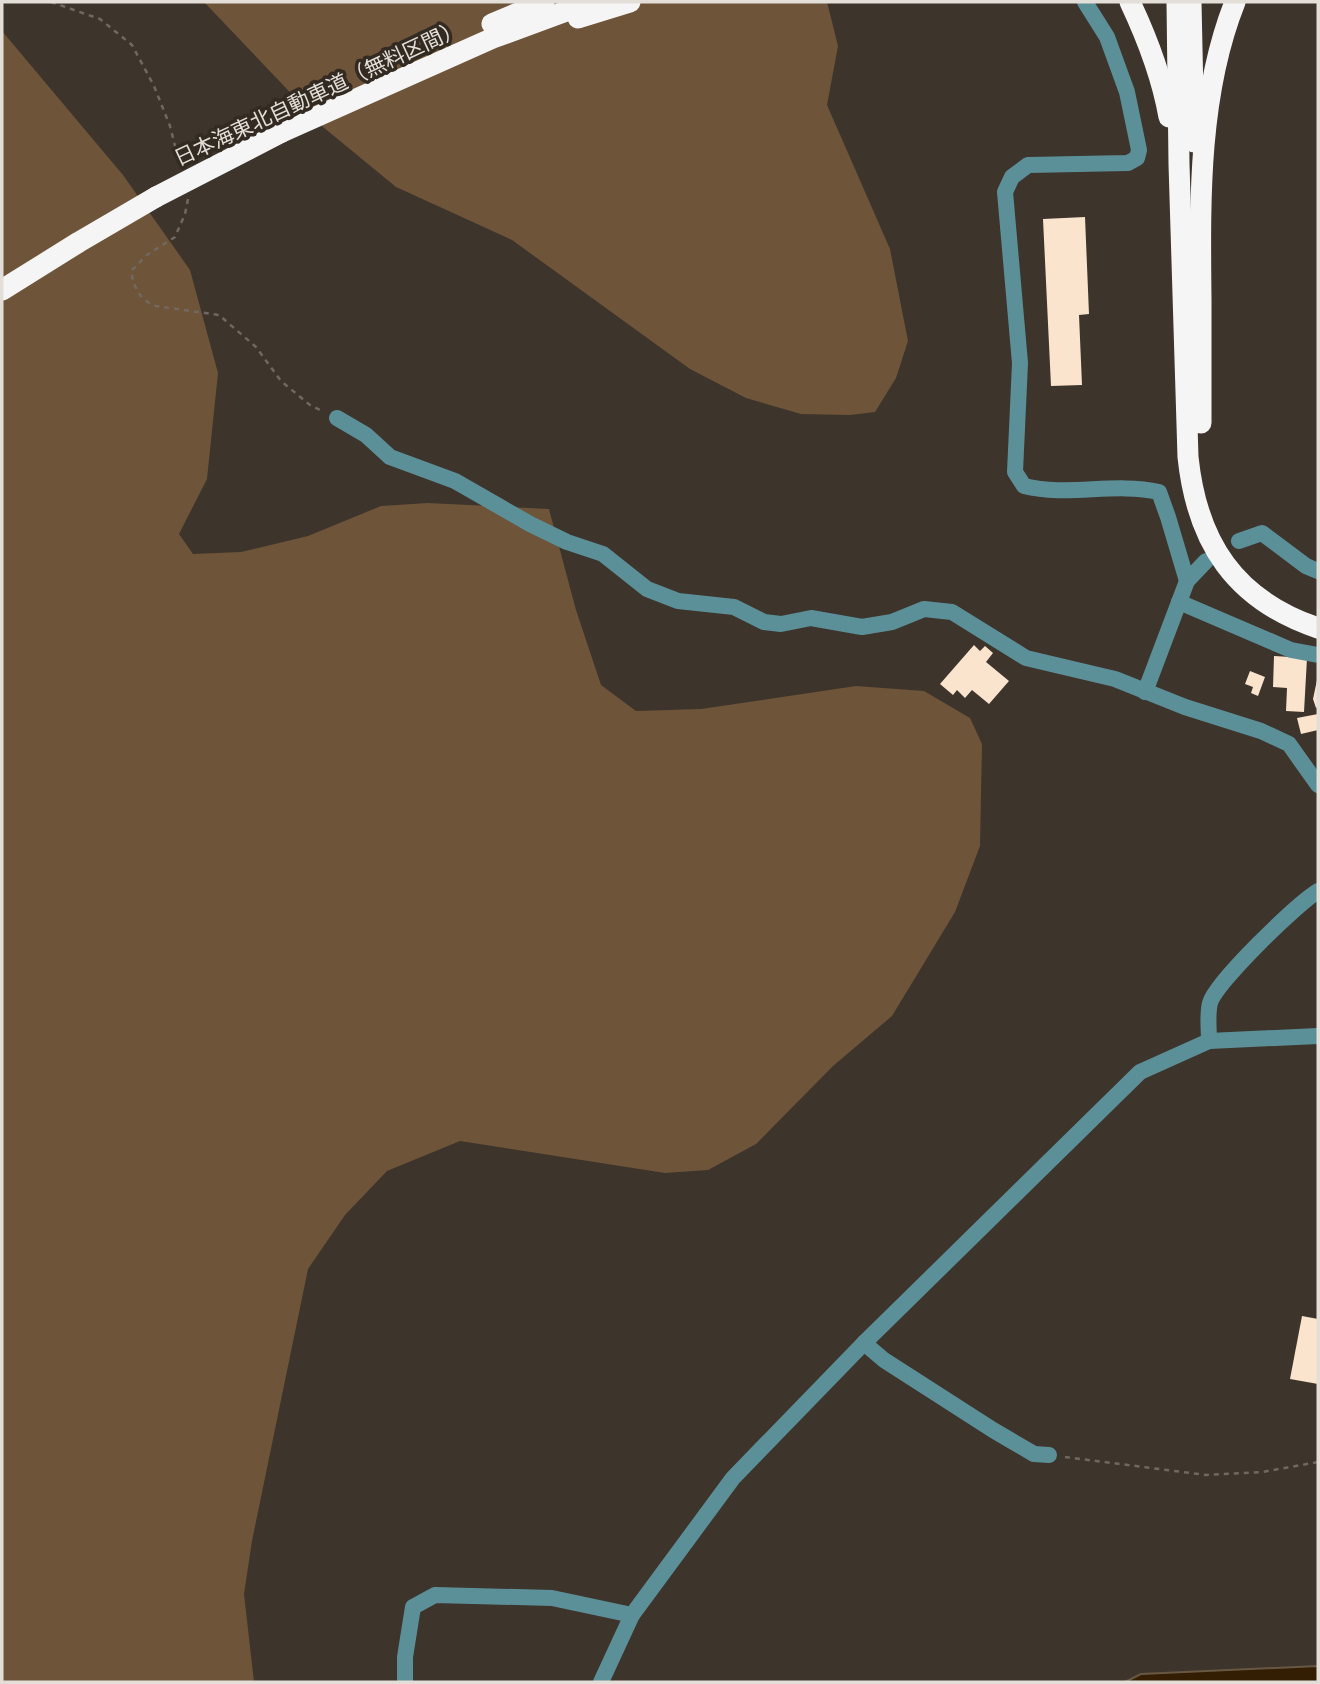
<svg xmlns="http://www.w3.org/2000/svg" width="1320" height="1684" font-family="'Space Grotesk','Noto Sans JP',sans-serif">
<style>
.green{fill:#6e5438}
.water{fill:#341e03;stroke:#685843;stroke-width:2}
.building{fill:#fbe4cd}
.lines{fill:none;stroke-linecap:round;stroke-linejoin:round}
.path{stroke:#716961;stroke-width:2.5;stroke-dasharray:5 5;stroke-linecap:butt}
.minor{stroke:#5c9099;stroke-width:16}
.highway{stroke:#f5f5f5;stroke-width:21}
.highway-bridge{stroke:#f5f5f5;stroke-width:21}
.labels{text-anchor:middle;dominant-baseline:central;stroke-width:7;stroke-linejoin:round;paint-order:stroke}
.street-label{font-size:21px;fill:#e3ded8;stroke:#332a22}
</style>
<rect width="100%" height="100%" fill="#3d342c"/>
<g class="green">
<polygon points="204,2 827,2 838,46 827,105 890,249 908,341 896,378 875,412 850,415 801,414 746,398 690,369 512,240 396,187 323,127"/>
<polygon points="2,31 123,175 190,270 218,373 207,479 179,534 193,554 241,552 308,536 381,506 428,503 549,509 576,610 601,685 636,711 701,709 856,686 924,691 970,718 982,744 980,846 955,912 892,1016 833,1066 756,1144 708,1170 665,1173 460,1141 387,1171 345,1215 308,1269 252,1541 244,1594 254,1682 2,1682"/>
</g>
<polygon class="water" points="1318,1666 1318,1682 1125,1682 1141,1674"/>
<g class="building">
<polygon points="1085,217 1089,314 1079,315 1082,385 1051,386 1043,219"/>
<polygon points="974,645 980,651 985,646 993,653 986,662 1009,681 989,704 972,690 965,698 957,690 953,695 940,684"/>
<polygon points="1274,656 1307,658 1304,712 1286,711 1287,688 1273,687"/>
<polygon points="1250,671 1265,677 1258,696 1251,693 1253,687 1245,684"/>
<polygon points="1317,680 1318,707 1316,708 1313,699"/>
<polygon points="1318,714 1318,730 1301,734 1297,718"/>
<polygon points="1302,1316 1318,1319 1318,1384 1290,1379"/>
</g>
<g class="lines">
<g class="path">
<polyline points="51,2 100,19 132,45 154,86 170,126 180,166"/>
<path d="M188 199 185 214 175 237 147 255 131 271C134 287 139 300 156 306L219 315 256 347 281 381 310 405 324 412"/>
<polyline points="1065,1457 1206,1475 1262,1472 1318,1462"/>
</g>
<g class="minor">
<path d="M1085 2 1107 37 1127 92 1139 150 1137 158 1128 163 1028 165 1012 177 1005 192 1020 363 1015 472 1024 486C1068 497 1114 482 1159 492L1168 517 1187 581"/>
<polyline points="337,418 366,435 390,457 455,481 530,524 567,542 603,554 647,589 678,601 734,607 764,622 781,624 811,618 862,627 892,622 924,609 952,612 1026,658 1115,679 1185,707 1261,731 1289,744 1318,785"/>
<polyline points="1239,541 1262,533 1306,566 1318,571"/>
<polyline points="1179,602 1291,650 1318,655"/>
<polyline points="1145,692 1187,581 1206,561"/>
<path d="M1209 1041C1209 1030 1207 1014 1210 1003 1216 982 1297 904 1318 891"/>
<polyline points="864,1343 884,1360 993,1430 1034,1454 1049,1455"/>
<polyline points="405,1682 405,1657 413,1607 435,1595 552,1598 632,1615"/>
<polyline points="601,1682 632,1615 733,1478 864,1343 1140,1072 1209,1041 1318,1036"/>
</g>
<g class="highway">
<path d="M1130 2C1147 38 1162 77 1169 117"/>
<path d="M1177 2 1179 164 1188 457C1197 543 1235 600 1318 628"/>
<polyline points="1191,2 1194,142"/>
<polyline points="578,18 630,2"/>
<polyline points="492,24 544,2"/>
<polyline points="282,132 493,38 591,2"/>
<polyline points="2,290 79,242 156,197"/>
<path d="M1201 423C1201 382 1201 340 1201 299 1200 201 1198 95 1235 2"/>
</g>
<polyline class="highway-bridge" points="156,197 282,132"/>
</g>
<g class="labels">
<g class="street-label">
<text transform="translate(318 93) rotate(-25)">日本海東北自動車道（無料区間）</text>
</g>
</g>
<rect width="1320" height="1684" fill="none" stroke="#e3ded8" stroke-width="7"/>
</svg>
